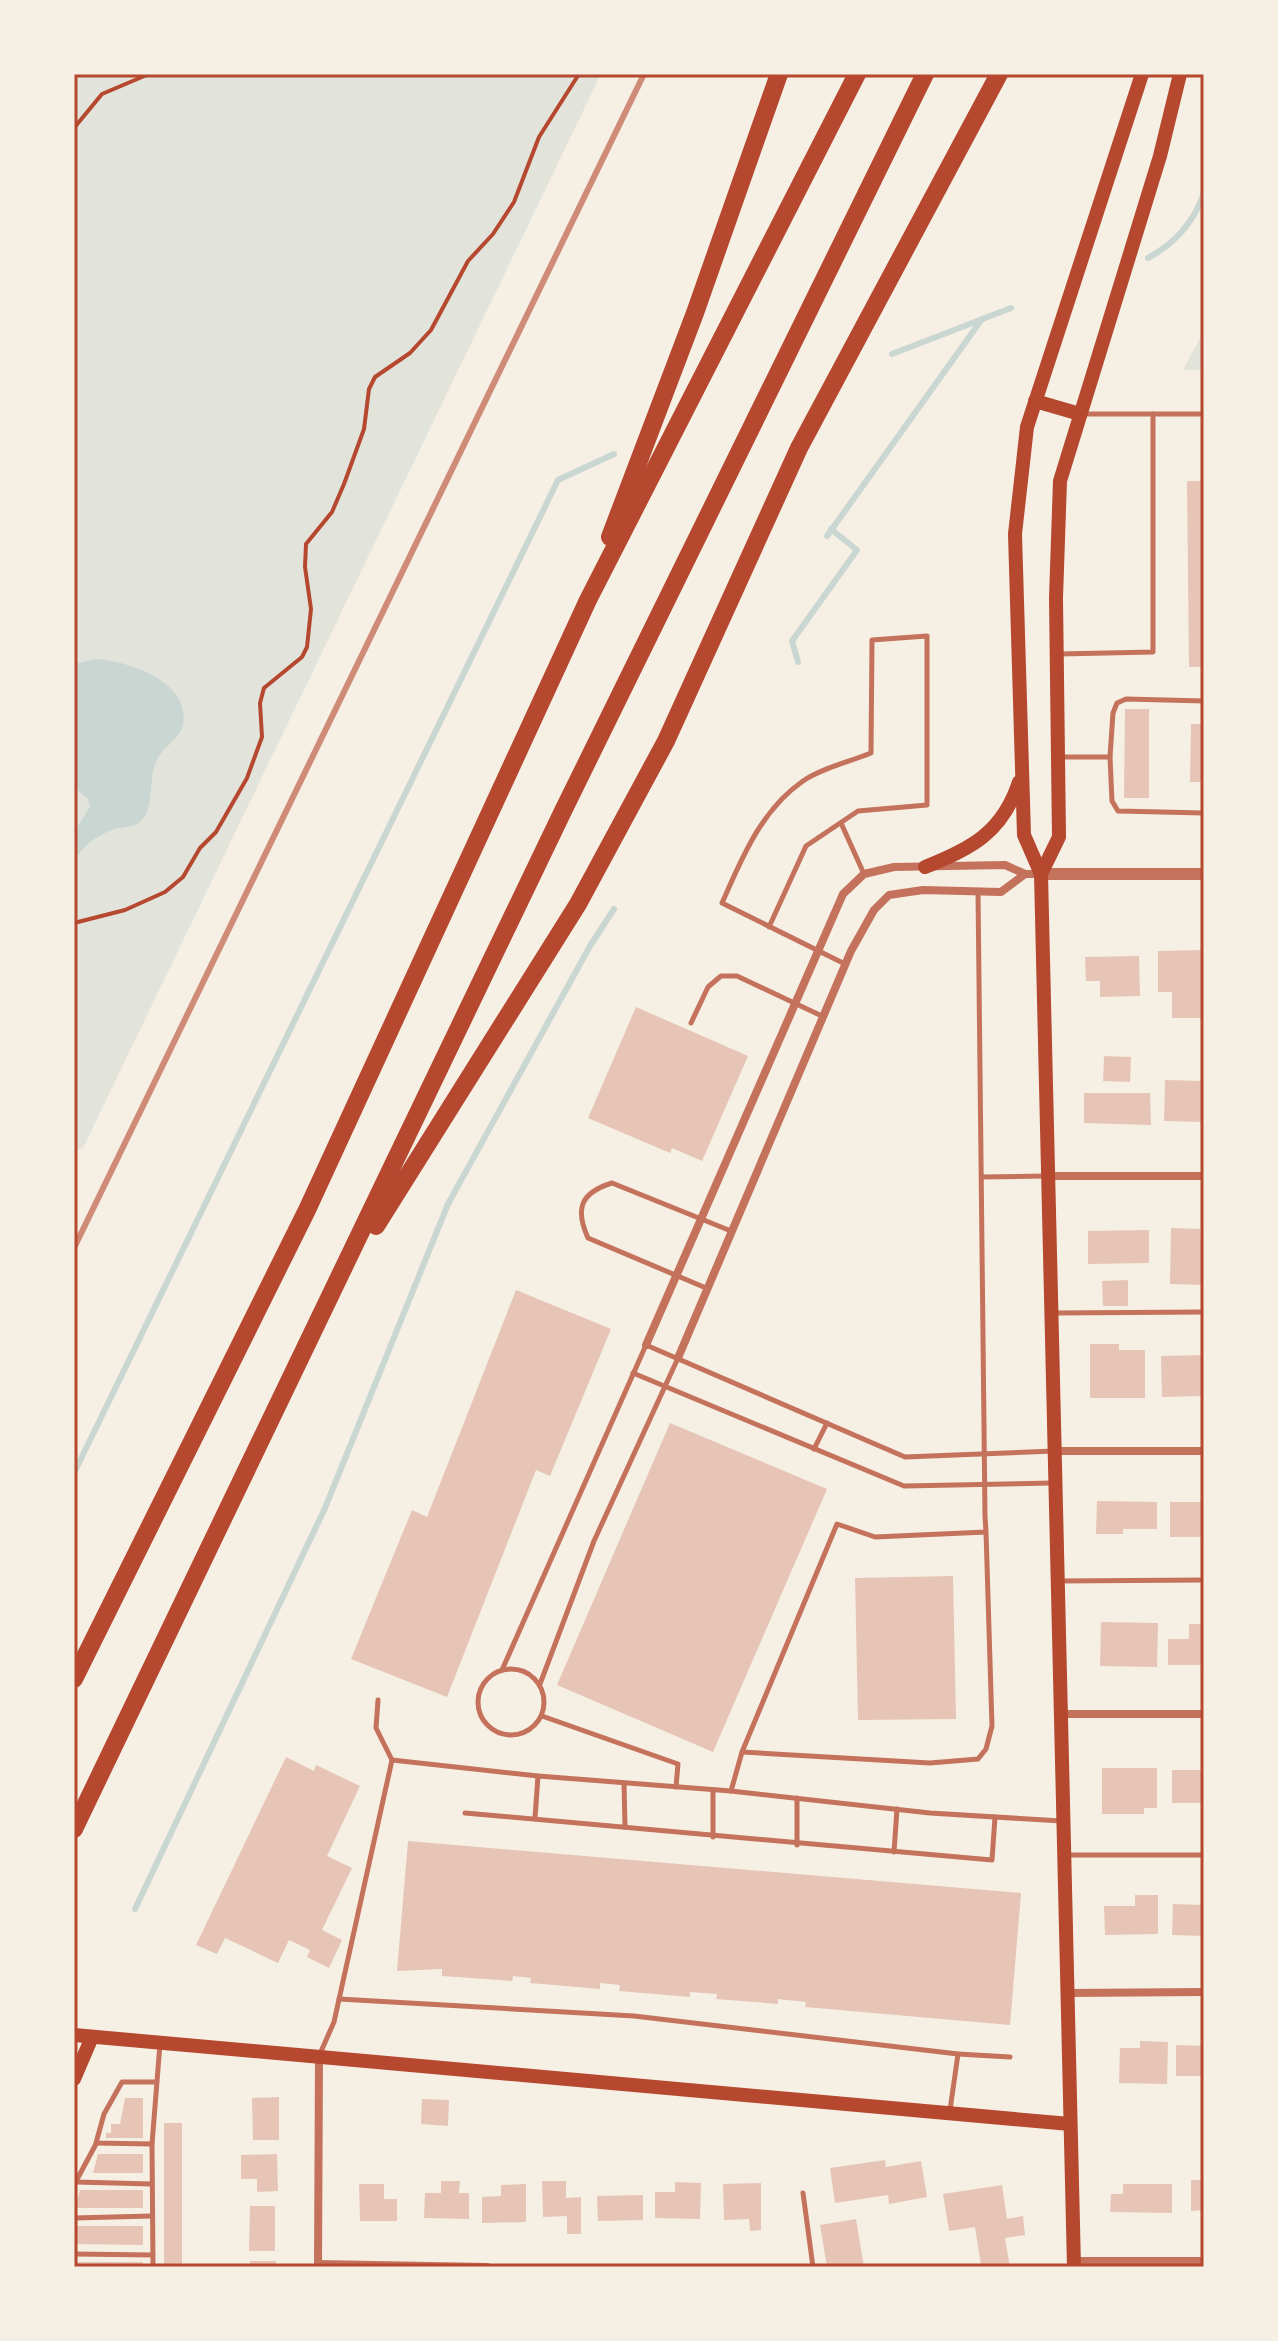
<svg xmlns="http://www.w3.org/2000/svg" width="1278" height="2341" font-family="'Titillium Web',sans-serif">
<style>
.green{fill:#e2e4dc}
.water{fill:#c9d6d2}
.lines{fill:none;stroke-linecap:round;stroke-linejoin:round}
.stream{stroke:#c9d6d2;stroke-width:6}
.building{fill:#e6c5b7}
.path{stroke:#b5482f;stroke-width:4}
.service{stroke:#c5725c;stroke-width:5}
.minor{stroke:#c5725c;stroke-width:8}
.tertiary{stroke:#c5725c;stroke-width:12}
.secondary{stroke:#b5482f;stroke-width:14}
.motorway{stroke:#b5482f;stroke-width:18}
.rail{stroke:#cf8b77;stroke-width:6}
.neatline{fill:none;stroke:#b5482f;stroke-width:3}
</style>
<rect width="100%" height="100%" fill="#f6efe4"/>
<g class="green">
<polygon points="74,74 601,74 83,1148 74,1150"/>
<polygon points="1204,330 1204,370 1183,370"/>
</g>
<path class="water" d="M96 659C129 661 195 683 182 728 177 741 161 748 156 762 148 779 155 807 141 821 133 829 121 826 112 830 97 835 81 848 74 861V832L90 807 88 799 74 787V664Z"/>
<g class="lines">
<g class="stream">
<path d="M1148 258C1174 244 1194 222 1204 193"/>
<polyline points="892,354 1011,308"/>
<polyline points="827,536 982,319"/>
<polyline points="798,662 792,641 857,550 831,529"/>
<polyline points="74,1473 558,480 614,454"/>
<polyline points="135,1909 325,1508 448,1204 590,946 614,909"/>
</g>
</g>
<g class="building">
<polygon points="1187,481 1204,481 1204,667 1189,667"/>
<polygon points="1125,709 1149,709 1149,798 1124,798"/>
<polygon points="1191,724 1204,724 1204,782 1190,782"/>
<polygon points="1204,950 1201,1018 1172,1018 1172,992 1158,992 1158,951"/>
<polygon points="1139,956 1140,996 1100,997 1100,981 1086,981 1085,957"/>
<polygon points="636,1007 748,1056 702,1161 672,1148 670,1153 588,1118"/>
<polygon points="1104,1056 1131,1057 1130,1082 1103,1081"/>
<polygon points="1165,1080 1204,1081 1204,1122 1164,1121"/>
<polygon points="1084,1093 1150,1093 1151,1125 1084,1123"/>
<polygon points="1171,1228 1200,1229 1204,1285 1170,1284"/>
<polygon points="1149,1230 1149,1263 1088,1264 1088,1231"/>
<polygon points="1128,1280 1128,1306 1103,1306 1102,1281"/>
<polygon points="516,1290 611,1329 550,1476 536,1470 447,1697 351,1659 412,1510 427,1517"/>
<polygon points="1090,1344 1119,1344 1119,1350 1145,1350 1145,1398 1090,1398"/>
<polygon points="1204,1355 1204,1396 1162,1397 1161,1356"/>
<polygon points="670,1423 827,1489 713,1752 557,1685"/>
<polygon points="1097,1501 1157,1502 1157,1529 1123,1529 1123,1534 1096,1534"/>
<rect x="1170" y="1502" width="34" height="35"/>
<polygon points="953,1576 956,1719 858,1720 855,1578"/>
<polygon points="1101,1622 1158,1623 1157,1667 1100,1666"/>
<polygon points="1189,1624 1204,1624 1204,1665 1168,1665 1168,1639 1189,1639"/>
<polygon points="286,1757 314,1771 316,1765 360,1786 327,1856 352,1868 322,1930 342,1940 329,1968 307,1957 310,1950 289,1940 278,1963 225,1938 217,1954 196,1945"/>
<polygon points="1102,1768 1157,1768 1157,1808 1144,1808 1144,1814 1102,1814"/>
<rect x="1172" y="1770" width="32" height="33"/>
<polygon points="408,1841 1021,1893 1010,2025 805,2007 806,2002 778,1999 778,2004 716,1999 717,1994 690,1992 690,1997 619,1991 620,1985 600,1983 600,1989 530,1983 531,1978 513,1976 512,1981 442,1976 442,1969 397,1971"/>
<polygon points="1135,1895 1158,1895 1158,1934 1105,1935 1104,1906 1135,1906"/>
<polygon points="1173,1904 1204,1905 1204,1936 1172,1935"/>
<polygon points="1140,2041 1168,2042 1167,2084 1119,2083 1120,2048 1140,2048"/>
<polygon points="1176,2045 1204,2046 1204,2076 1176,2076"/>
<polygon points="279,2097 279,2140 253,2140 252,2098"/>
<polygon points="125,2098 143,2098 143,2138 106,2138 106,2133 111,2133 111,2124 120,2124"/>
<polygon points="422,2099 449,2100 448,2126 421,2124"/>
<rect x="164" y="2123" width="18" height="144"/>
<polygon points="98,2154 143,2154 143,2173 93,2173"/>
<polygon points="277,2154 278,2191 257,2192 257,2179 241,2179 241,2155"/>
<polygon points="885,2160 886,2167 921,2161 927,2197 889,2204 888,2195 835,2203 830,2168"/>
<polygon points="1191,2180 1204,2180 1204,2210 1191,2211"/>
<polygon points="441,2181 460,2181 459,2193 469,2193 469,2219 424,2218 425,2193 441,2193"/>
<polygon points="542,2181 566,2181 566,2198 581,2197 581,2234 567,2234 567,2216 543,2217"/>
<polygon points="675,2182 701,2183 700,2219 655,2218 655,2192 675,2192"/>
<polygon points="761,2183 761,2230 750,2231 749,2219 724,2220 723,2184"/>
<polygon points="359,2184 384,2184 384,2199 397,2199 397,2221 360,2221"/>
<polygon points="526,2184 526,2222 482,2223 482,2197 501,2196 501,2185"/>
<polygon points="1123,2184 1172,2184 1172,2213 1110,2212 1111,2194 1123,2194"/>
<polygon points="1002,2185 1007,2219 1023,2216 1025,2235 1005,2238 1010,2267 984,2267 981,2265 975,2227 949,2231 943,2194"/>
<polygon points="80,2190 143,2190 143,2208 75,2208"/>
<polygon points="643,2195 643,2220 598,2221 597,2196"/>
<polygon points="250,2206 275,2206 275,2251 249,2251"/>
<polygon points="856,2219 864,2267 827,2267 820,2225"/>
<polygon points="74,2226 143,2226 143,2245 74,2244"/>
<rect x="250" y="2261" width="26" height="6"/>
<rect x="74" y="2262" width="69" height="5"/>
</g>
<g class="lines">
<g class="path">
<polyline points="74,128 102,94 149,74"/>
<polyline points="74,923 125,910 165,892 183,877 200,848 216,832 247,778 262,737 260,703 264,688 302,657 307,647 311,609 305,567 306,544 332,512 344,484 364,429 369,389 375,377 410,353 431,330 468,261 493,234 514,202 539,137 579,74"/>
</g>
<g class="service">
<polyline points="1081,414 1204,414"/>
<polyline points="1060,654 1153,652 1153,414"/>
<polyline points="1058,757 1110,757 1112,801 1118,811 1204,813"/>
<polyline points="1110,757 1113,713 1117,703 1126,699 1204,701"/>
<polyline points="841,823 864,874"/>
<polyline points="978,891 985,1516 986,1532 992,1726 986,1749 978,1759 930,1763 742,1752 837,1524 875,1537 986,1532"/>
<path d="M769 927 806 846 858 811 927 805V636L872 640 871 753C849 762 822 768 803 781 761 810 742 858 722 903L845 964"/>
<polyline points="691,1023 708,987 721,976 737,976 824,1017"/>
<polyline points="982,1177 1045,1176"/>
<path d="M706 1288 588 1238C575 1209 580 1193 612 1183L731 1231"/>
<polyline points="1053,1313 1204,1312"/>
<polyline points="633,1373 904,1486 1053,1483"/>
<polyline points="814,1449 827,1423"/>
<polyline points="1059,1581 1204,1580"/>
<circle cx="511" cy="1702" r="33"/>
<polyline points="502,1670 646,1345 905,1457 1055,1451"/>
<polyline points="540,1684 594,1541 678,1358"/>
<polyline points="378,1700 376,1728 392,1760"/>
<polyline points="542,1716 678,1764 676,1787"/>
<polyline points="742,1752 731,1791 930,1813 1061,1821"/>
<polyline points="624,1783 625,1827"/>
<polyline points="465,1813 992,1860 995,1817"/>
<polyline points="535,1818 538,1776"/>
<polyline points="713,1837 713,1790"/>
<polyline points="797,1845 797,1798"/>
<polyline points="894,1852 897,1809"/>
<polyline points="1065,1855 1204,1855"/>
<polyline points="339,1999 634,2016 958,2054 950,2110"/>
<polyline points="958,2054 1010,2057"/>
<polyline points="319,2056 334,2022 392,1760 538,1776 731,1791"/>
<polyline points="157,2082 122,2082 104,2114 96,2143 152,2144 160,2044"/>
<polyline points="152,2144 153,2267"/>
<polyline points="76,2182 152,2184"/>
<polyline points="74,2185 96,2144"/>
<polyline points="803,2193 813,2267"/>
<polyline points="74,2218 152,2216"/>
<polyline points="74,2254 153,2255"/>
</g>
<g class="minor">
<polyline points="1046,1176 1204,1176"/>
<polyline points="646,1345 843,894 864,874 894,867 1005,865 1025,874 1041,874"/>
<polyline points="678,1358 851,951 874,910 889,895 923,890 1001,892 1025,874"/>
<polyline points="1056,1451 1204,1451"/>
<polyline points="1060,1714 1204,1714"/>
<polyline points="1067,1993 1204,1992"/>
<polyline points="1073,2261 1204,2261"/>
<polyline points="318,2264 487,2267"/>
<polyline points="318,2267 319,2057"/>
</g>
<polyline class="tertiary" points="1041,874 1204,874"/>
<g class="secondary">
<polyline points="1035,401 1080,414"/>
<path d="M925 867C971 849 1003 832 1019 782"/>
<polyline points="1041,874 1024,835 1015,534 1027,427 1142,74"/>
<polyline points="74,2035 1070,2124"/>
<polyline points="74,2079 92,2037"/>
<polyline points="1074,2267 1041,874 1059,837 1056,598 1060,481 1160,156 1180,74"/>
</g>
<g class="motorway">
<polyline points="610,537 695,313 779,74"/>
<polyline points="376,1226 578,904 666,741 799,448 999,74"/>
<polyline points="74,1679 307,1210 588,600 857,74"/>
<polyline points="74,1829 563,811 925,74"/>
</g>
<polyline class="rail" points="74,1248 644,74"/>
</g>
<rect width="1278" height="2341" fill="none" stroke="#f6efe4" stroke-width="152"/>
<rect x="76" y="76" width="1126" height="2189" class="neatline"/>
</svg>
